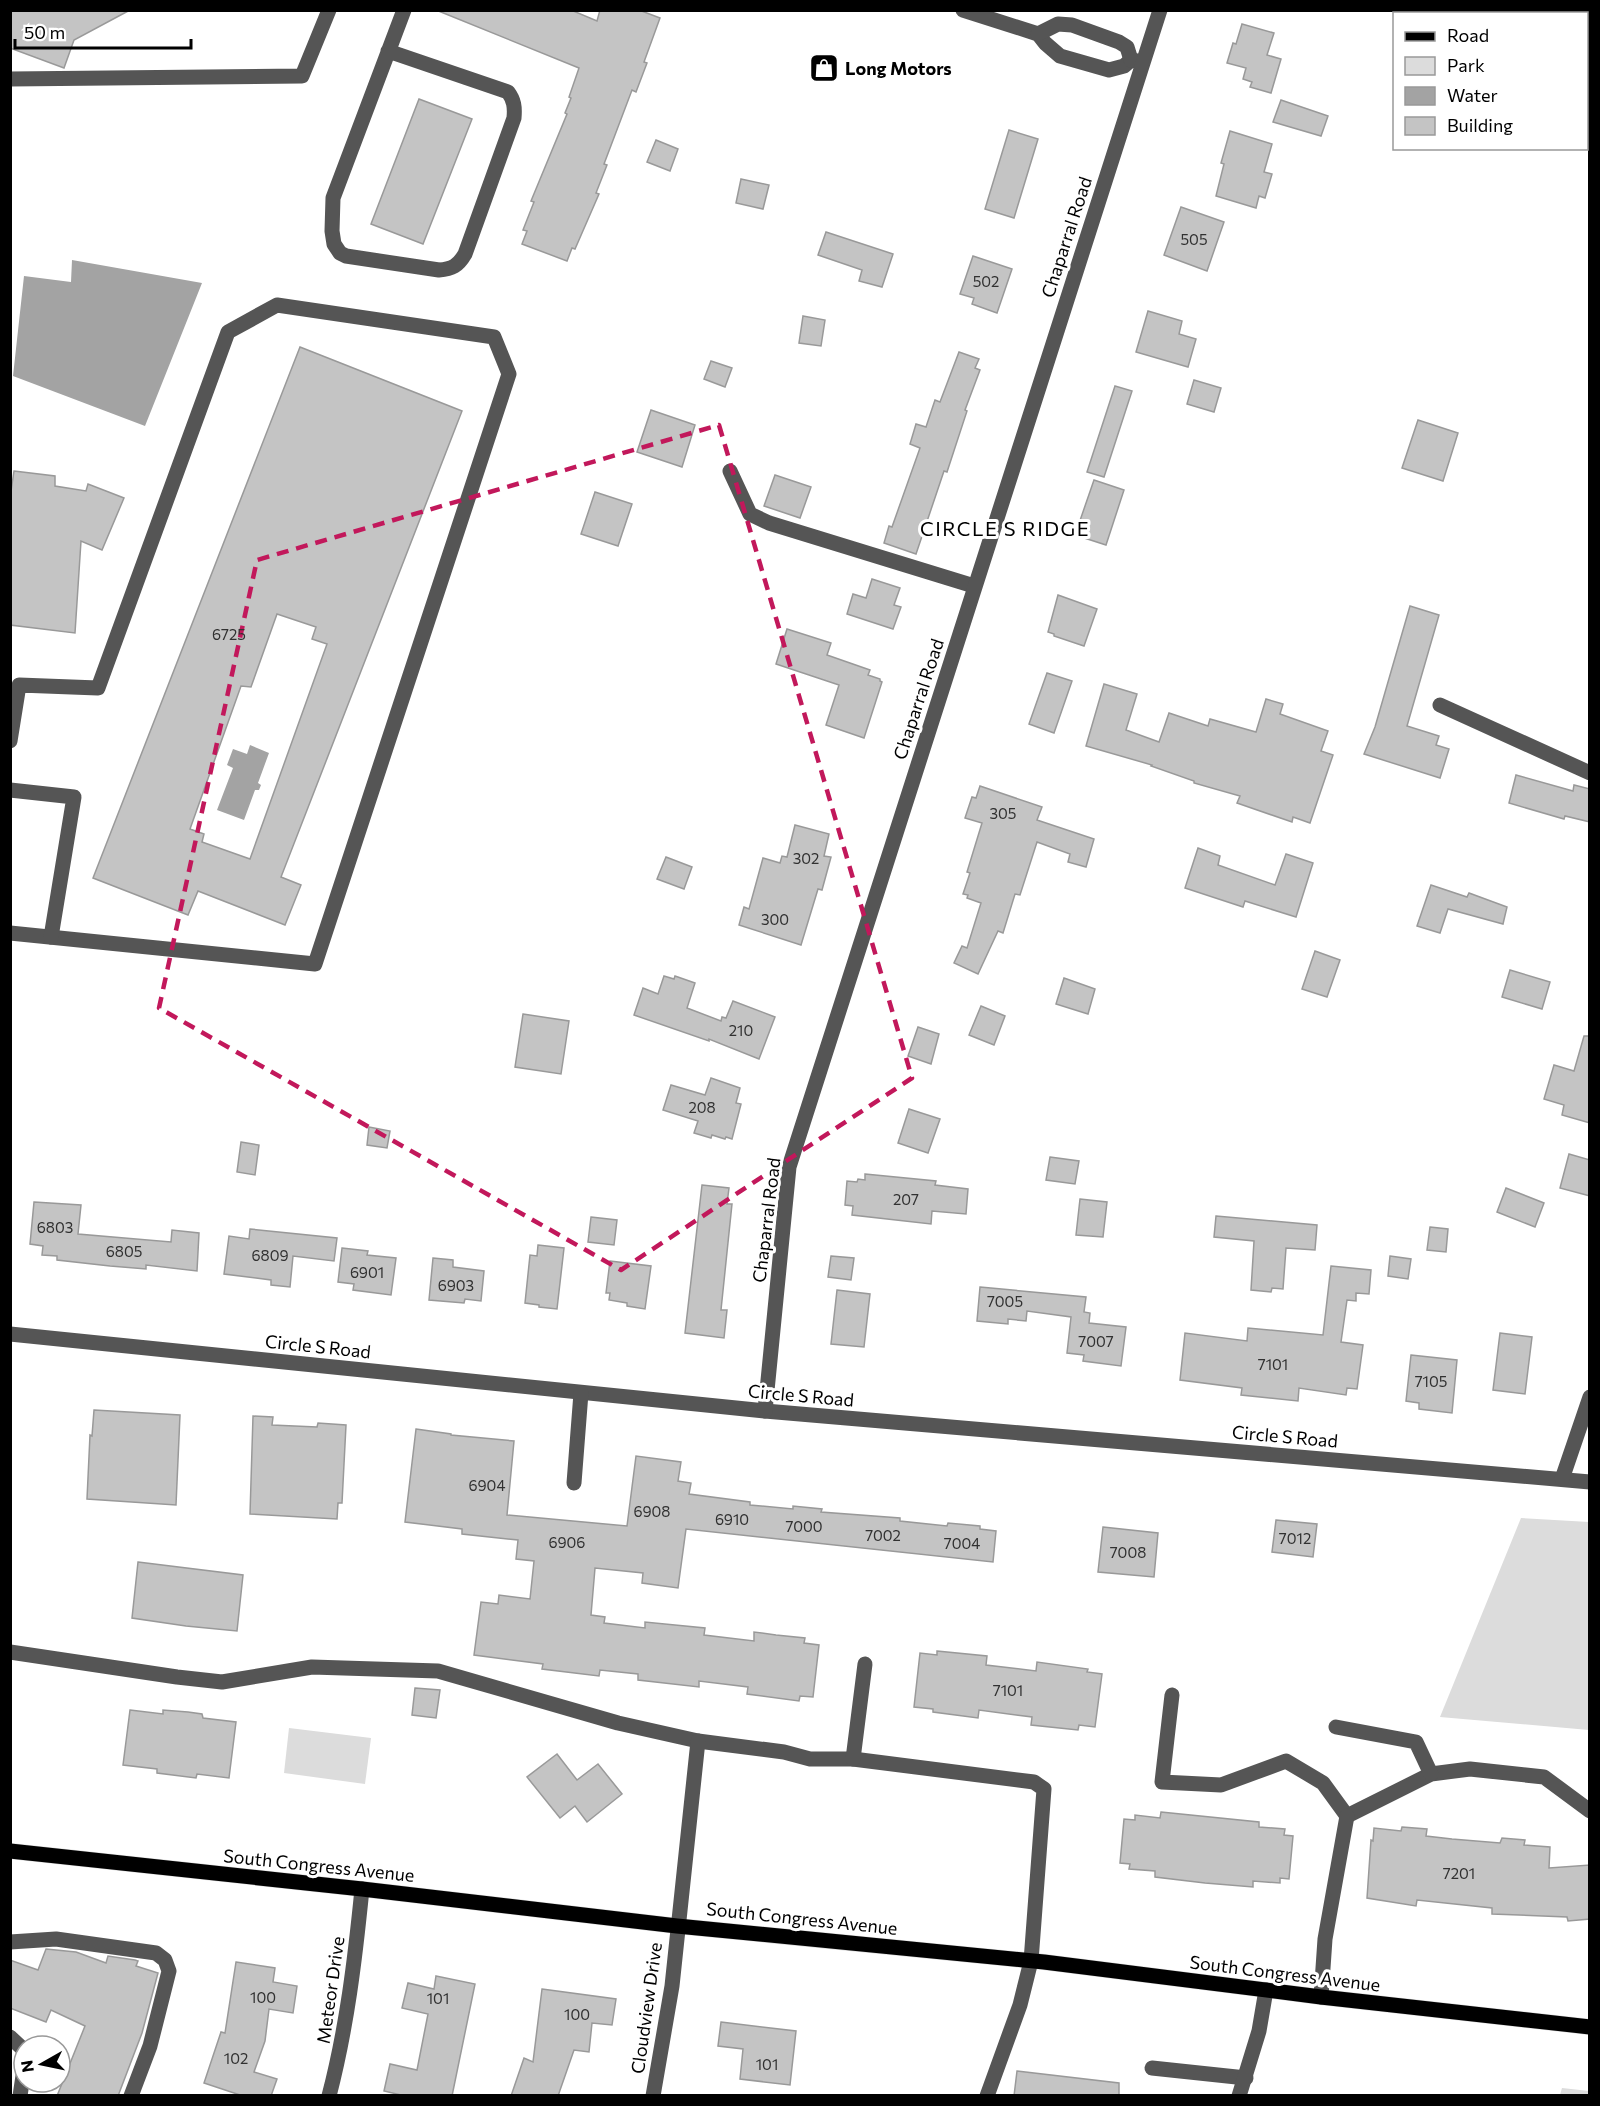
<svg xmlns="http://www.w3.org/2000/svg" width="1600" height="2106" font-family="Commissioner,sans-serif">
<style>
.green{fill:#dcdcdc}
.water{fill:#a3a3a3}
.building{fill:#c4c4c4;stroke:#999;stroke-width:1.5;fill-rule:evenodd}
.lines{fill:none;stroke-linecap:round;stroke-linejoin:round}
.major-casing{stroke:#dbdbdb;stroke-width:16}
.minor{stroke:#555;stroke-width:15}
.major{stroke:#000;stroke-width:15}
.marked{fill:none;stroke:#c2185b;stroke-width:4.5;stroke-dasharray:12 8;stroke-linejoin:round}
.labels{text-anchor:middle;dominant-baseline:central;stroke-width:6;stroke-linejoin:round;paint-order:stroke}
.number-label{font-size:15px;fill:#313131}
.poi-label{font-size:18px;font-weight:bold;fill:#000;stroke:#fff;text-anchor:start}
.street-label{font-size:18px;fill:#000;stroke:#fff}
.neighbourhood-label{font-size:20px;letter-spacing:1.5px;fill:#000;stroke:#fff}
</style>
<rect width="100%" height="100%" fill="#fff"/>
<g class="green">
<polygon points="1521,1518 1589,1522 1589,1730 1440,1717"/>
<polygon points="289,1728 371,1738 365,1784 284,1773"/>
<polygon points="1562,2088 1589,2091 1589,2095 1560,2095"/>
</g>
<g class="water">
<polygon points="72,260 202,283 145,426 13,376 24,276 71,282"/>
<polygon points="250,745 269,753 258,783 261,785 259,790 255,790 244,820 217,810 233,768 227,765 233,749 247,754"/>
</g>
<g class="building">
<polygon points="10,10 130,10 74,40 64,68 10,48"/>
<polygon points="436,10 571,10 597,21 600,10 639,10 660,18 644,62 647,63 636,92 632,90 604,164 607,165 596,193 599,194 575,249 572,248 567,261 522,244 527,231 523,230 534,202 531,201 567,114 565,113 571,98 569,97 579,68"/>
<polygon points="1242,24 1274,33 1267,55 1281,59 1271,93 1250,87 1252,82 1243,79 1246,68 1227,63 1233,43 1236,44"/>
<polygon points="419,99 472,119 423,244 371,224"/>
<polygon points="1281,100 1328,116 1321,136 1273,122"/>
<polygon points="1009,130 1038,139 1014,218 985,209"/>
<polygon points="1230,131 1272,144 1264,172 1272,174 1265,198 1259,196 1256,208 1216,196 1224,164 1221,163"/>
<polygon points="656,140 678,149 670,171 647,162"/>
<polygon points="741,179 769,185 763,209 736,203"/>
<polygon points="1181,207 1224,222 1207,271 1164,255"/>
<polygon points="826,232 893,254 882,287 859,281 862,270 818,255"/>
<polygon points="973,256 1012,269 997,313 972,304 974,298 960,294"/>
<polygon points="1148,311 1182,321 1179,334 1196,339 1188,367 1136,352"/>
<polygon points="803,316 825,320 821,346 799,343"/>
<path d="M300 347 462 411 281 877 301 885 285 925 198 891 188 915 93 878ZM277 614 316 627 312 639 327 644 250 859 202 842 204 834 190 829 241 686 251 687Z"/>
<polygon points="959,352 979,359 975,368 980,370 965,410 967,411 947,472 944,471 916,554 884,543 889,526 892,527 920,448 910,444 916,424 926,427 935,400 940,402"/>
<polygon points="711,361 732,368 725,387 704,379"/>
<polygon points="1194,380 1221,388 1214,412 1187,404"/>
<polygon points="1115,386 1132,391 1104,477 1087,472"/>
<polygon points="651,410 695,425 682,467 637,452"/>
<polygon points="1418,420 1458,433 1443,481 1402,468"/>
<polygon points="14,471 55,476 55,486 86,491 88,484 124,498 102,550 81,541 75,633 10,625 10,498"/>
<polygon points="775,475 811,487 800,518 764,506"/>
<polygon points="1094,480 1124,490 1106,545 1075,535"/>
<polygon points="595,492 632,504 618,546 581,534"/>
<polygon points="872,579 900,588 894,605 901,607 893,629 847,614 853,594 866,598"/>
<polygon points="1058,595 1097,609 1084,646 1054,636 1054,634 1048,632"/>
<polygon points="1410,606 1439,615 1407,726 1439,736 1436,745 1449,749 1440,778 1364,754 1375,727"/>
<polygon points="787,629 831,643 827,655 870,670 868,675 880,679 880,681 882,682 864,738 826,725 839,685 776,664"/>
<polygon points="1047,673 1072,681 1054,733 1029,724"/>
<polygon points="1104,684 1137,694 1126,730 1159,742 1169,713 1208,726 1210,719 1256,732 1266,699 1283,704 1280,714 1328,731 1321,751 1333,755 1310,823 1293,817 1292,822 1237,803 1240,796 1194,783 1194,781 1151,766 1152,765 1086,746"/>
<polygon points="1516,775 1573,791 1574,785 1590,789 1590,822 1565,816 1564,819 1509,803"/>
<polygon points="980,786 1042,807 1037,820 1094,839 1086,867 1068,862 1070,854 1037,842 1020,895 1015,894 1003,933 998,931 978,974 954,963 962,946 967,948 981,903 967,898 968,895 963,894 970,873 967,872 982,823 965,818 972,797 976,798"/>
<polygon points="795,825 829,834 824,856 831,857 822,890 818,889 801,945 739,925 744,907 749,909 763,858 780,863 782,856 787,857"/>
<polygon points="1198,848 1220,856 1218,865 1275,885 1286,854 1313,863 1296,917 1245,901 1243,907 1185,888"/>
<polygon points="666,857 692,867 684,889 657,879"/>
<polygon points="1431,885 1467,897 1469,893 1507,907 1503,924 1448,909 1440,933 1417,926"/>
<polygon points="1315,951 1340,960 1327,997 1302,989"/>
<polygon points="1510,970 1550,982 1542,1009 1502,997"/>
<polygon points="664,976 674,979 675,976 695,983 687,1008 721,1021 722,1017 726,1018 733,1001 775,1017 759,1059 709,1039 709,1041 634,1015 643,988 658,994"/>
<polygon points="1064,978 1095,989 1088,1014 1056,1004"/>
<polygon points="981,1006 1005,1016 994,1045 969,1035"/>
<polygon points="523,1014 569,1021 561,1074 515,1067"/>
<polygon points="918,1027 939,1034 931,1064 908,1056"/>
<polygon points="1584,1036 1590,1036 1590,1123 1562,1115 1564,1105 1544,1099 1554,1065 1574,1071"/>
<polygon points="711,1078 740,1088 736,1103 741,1104 732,1139 726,1137 725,1139 712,1135 711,1138 694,1133 698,1121 663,1110 671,1085 705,1095"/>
<polygon points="909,1109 940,1119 928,1153 898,1143"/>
<polygon points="369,1127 390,1131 387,1148 367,1145"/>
<polygon points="241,1142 259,1145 255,1175 237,1172"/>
<polygon points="1569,1154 1590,1160 1590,1196 1560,1188"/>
<polygon points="1050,1157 1079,1161 1075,1184 1046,1180"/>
<polygon points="865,1174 936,1181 935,1185 968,1189 966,1214 932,1211 931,1224 852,1215 853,1206 845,1205 847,1181 857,1182 858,1179 865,1180"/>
<polygon points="702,1185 729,1188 727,1204 732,1204 721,1310 727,1310 724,1338 685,1333"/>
<polygon points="1506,1188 1544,1203 1535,1227 1497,1212"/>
<polygon points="1080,1199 1107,1202 1103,1237 1076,1235"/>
<polygon points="34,1202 81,1205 78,1234 171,1242 172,1230 199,1233 197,1271 146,1265 146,1269 110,1266 57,1260 57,1256 42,1255 43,1246 30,1244"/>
<polygon points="1216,1216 1317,1225 1315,1250 1286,1248 1283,1289 1272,1288 1271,1292 1251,1290 1254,1241 1214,1237"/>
<polygon points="591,1217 617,1220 614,1245 588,1242"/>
<polygon points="1430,1227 1448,1229 1446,1252 1427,1250"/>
<polygon points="250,1229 337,1238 334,1261 293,1256 290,1287 271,1285 271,1280 224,1274 229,1236 249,1239"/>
<polygon points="538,1245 564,1248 557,1309 539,1307 539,1305 525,1303 530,1255 537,1256"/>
<polygon points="342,1248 368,1251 367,1255 396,1258 391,1295 353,1290 354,1284 338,1282"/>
<polygon points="831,1256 854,1258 851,1280 828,1277"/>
<polygon points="1390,1256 1411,1259 1408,1279 1388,1276"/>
<polygon points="433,1258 453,1260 453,1267 484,1271 481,1301 465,1299 464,1303 429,1300"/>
<polygon points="610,1261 651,1266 645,1309 627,1306 627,1303 609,1300 610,1293 606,1293"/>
<polygon points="1331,1266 1371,1270 1369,1294 1356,1293 1356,1301 1347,1300 1341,1342 1363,1345 1357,1389 1347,1388 1346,1395 1299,1388 1298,1401 1241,1395 1242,1388 1180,1380 1185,1333 1247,1341 1248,1328 1323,1335"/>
<polygon points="980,1287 1086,1297 1084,1312 1090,1313 1089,1323 1126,1327 1121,1366 1083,1361 1084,1355 1067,1353 1071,1317 1027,1311 1026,1321 1008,1319 1008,1324 977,1321"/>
<polygon points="837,1290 870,1294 864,1347 831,1344"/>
<polygon points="1500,1333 1532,1337 1525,1394 1493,1390"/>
<polygon points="1411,1355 1457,1360 1452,1413 1419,1409 1419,1403 1406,1401"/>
<polygon points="94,1410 180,1415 176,1505 87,1499 90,1435 92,1436"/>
<polygon points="253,1416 273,1417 272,1425 317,1427 318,1423 346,1425 342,1503 338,1503 337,1519 250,1514"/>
<polygon points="416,1429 451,1434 451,1435 514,1441 507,1515 627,1526 636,1456 681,1462 678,1481 691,1483 689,1494 750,1502 750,1505 793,1509 793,1506 822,1509 821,1512 900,1518 900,1521 947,1526 948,1523 980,1526 980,1529 996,1531 993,1562 686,1529 678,1588 642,1583 643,1573 595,1568 591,1615 605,1617 604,1623 645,1628 645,1622 705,1628 704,1635 754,1641 754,1632 776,1635 805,1638 804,1643 819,1645 813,1697 800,1696 799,1701 747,1694 748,1687 699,1681 699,1687 638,1680 638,1674 600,1670 599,1676 542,1669 543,1664 474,1655 481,1602 498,1604 499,1595 530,1599 534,1561 516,1559 518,1540 462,1534 462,1529 405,1522"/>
<polygon points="1276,1520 1317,1524 1313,1557 1272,1552"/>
<polygon points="1103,1527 1158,1533 1154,1577 1098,1572"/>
<polygon points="138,1562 243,1575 237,1631 186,1626 132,1618"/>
<polygon points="937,1651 987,1656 986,1665 1036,1671 1037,1662 1088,1669 1087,1672 1102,1674 1095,1727 1079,1725 1078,1730 1031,1725 1032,1717 979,1710 978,1718 933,1712 933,1709 914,1707 920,1653 937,1655"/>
<polygon points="415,1688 440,1690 436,1718 412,1715"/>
<polygon points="130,1710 163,1714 163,1710 188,1712 202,1714 203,1718 236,1722 229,1778 197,1774 196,1778 157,1773 157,1769 123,1765"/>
<polygon points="557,1754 577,1780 598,1764 622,1794 587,1822 575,1806 560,1818 527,1777"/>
<polygon points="1161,1812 1259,1822 1259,1827 1285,1829 1284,1835 1293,1836 1289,1879 1280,1878 1280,1883 1253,1881 1253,1887 1205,1883 1155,1877 1155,1871 1129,1869 1130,1864 1120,1863 1124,1819 1135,1820 1135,1815 1160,1818"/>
<polygon points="1402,1827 1427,1829 1426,1836 1452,1839 1500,1843 1502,1838 1525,1840 1524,1845 1550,1847 1549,1868 1590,1865 1590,1919 1568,1921 1567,1917 1492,1914 1492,1908 1417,1900 1416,1906 1367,1898 1371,1840 1373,1841 1374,1828 1401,1831"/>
<polygon points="46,1949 76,1952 106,1963 108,1956 135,1960 138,1961 136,1966 158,1973 142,2033 118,2096 57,2096 85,2026 51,2010 46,2022 10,2008 10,1960 38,1970"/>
<polygon points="236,1962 275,1968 273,1982 297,1986 293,2013 269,2009 265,2041 254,2072 277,2079 271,2096 243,2096 204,2083 221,2032 225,2033"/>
<polygon points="436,1976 475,1984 452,2096 405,2096 384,2091 390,2064 417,2070 428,2014 402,2008 408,1983 434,1989"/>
<polygon points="542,1989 616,1999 612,2025 592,2023 589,2052 574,2050 558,2096 511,2096 524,2058 533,2062"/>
<polygon points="721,2022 796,2031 790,2085 740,2079 743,2049 718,2046"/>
<polygon points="1017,2071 1119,2083 1119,2096 1014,2096"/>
</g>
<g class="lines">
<g class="major-casing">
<polyline id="major" points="10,1851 362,1889 677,1926 1044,1962 1321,1997 1590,2027"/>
</g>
<g class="minor">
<polyline points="963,10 1038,34 1045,43 1060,56 1109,70 1124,66 1131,60 1142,62"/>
<polyline points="1038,34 1058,24 1072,25 1119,42 1127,47 1131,60"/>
<path d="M388 51 508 92C514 100 515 107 514 118L465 254C458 266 452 269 439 270L346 256 340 253 334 244 332 231 333 198 404 10"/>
<polyline points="10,79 302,76 329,10"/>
<polyline points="730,471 750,514 769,523 974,586"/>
<polyline points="1440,705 1590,773"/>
<polyline points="10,741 19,685 98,688 228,332 277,305 494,337 509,374 315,964 10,933"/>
<polyline points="10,790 74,797 51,937"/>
<polyline points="10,1334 765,1411 1590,1482"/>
<polyline points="765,1411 789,1167 1160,10"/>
<polyline points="1562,1479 1590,1397"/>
<polyline points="574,1483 581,1393"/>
<polyline points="10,1652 177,1677 222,1682 312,1667 438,1671 618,1723 698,1741 784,1752 810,1759 853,1759 1034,1782 1044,1789 1031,1961 1020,2005 987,2096"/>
<polyline points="1172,1695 1162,1782 1221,1785 1286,1761 1323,1783 1347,1816 1431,1774 1470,1769 1544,1777 1590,1811"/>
<polyline points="1336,1727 1416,1742 1431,1774"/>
<polyline points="853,1759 865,1664"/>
<polyline points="10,1942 56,1939 156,1953 165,1960 169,1971 150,2046 131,2096"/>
<polyline points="1321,1997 1325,1939 1347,1816"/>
<polyline points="10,2037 24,2050"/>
<polyline points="1152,2068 1246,2078"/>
<polyline points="20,2096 24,2069"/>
<path d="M329 2096C347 2027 355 1959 362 1889"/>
<polyline points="653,2096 672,1986 698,1741"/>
<polyline points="1239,2096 1259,2031 1266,1990"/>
</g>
<use href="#major" class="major"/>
</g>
<path class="marked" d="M719 425 912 1078 621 1270 159 1008 257 560Z"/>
<defs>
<g id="shop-square" transform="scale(1.5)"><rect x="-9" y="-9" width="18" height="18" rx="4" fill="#000" stroke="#fff"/><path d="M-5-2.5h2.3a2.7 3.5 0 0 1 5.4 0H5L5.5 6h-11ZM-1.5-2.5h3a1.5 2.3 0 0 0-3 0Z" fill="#fff"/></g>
</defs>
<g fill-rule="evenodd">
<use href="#shop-square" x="824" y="68"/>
</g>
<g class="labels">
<g class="number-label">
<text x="1194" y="239">505</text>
<text x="986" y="281">502</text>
<text x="229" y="634">6725</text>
<text x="1003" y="813">305</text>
<text x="806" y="858">302</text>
<text x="775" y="919">300</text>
<text x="741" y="1030">210</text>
<text x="702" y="1107">208</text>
<text x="906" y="1199">207</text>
<text x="55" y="1227">6803</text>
<text x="124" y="1251">6805</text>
<text x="270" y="1255">6809</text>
<text x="367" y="1272">6901</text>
<text x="456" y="1285">6903</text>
<text x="1005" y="1301">7005</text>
<text x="1096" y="1341">7007</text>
<text x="1273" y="1364">7101</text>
<text x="1431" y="1381">7105</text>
<text x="487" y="1485">6904</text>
<text x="652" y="1511">6908</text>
<text x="732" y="1519">6910</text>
<text x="804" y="1526">7000</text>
<text x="883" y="1535">7002</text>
<text x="1295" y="1538">7012</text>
<text x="567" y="1542">6906</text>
<text x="962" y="1543">7004</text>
<text x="1128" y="1552">7008</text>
<text x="1008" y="1690">7101</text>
<text x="1459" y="1873">7201</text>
<text x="263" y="1997">100</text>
<text x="438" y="1998">101</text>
<text x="577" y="2014">100</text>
<text x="236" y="2058">102</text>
<text x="767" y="2064">101</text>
</g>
<g class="poi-label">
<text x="845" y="68">Long Motors</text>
</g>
<g class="street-label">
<text transform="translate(1066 237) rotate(-72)">Chaparral Road</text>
<text transform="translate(918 699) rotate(-72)">Chaparral Road</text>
<text transform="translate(766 1220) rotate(-83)">Chaparral Road</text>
<text transform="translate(318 1346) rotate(6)">Circle S Road</text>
<text transform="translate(801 1395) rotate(5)">Circle S Road</text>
<text transform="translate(1285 1436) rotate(5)">Circle S Road</text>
<text transform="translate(319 1865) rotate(6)">South Congress Avenue</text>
<text transform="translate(802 1918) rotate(6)">South Congress Avenue</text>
<text transform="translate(1285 1973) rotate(7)">South Congress Avenue</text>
<text transform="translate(330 1990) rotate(-82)">Meteor Drive</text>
<text transform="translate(646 2008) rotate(-82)">Cloudview Drive</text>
</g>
<g class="neighbourhood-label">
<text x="1005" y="528">CIRCLE S RIDGE</text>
</g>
</g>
<rect width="1600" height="2106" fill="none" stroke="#000000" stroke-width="24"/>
<rect x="1393" y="12" width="195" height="138" fill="#ffffff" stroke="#999999" stroke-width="1.5"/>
<rect x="1405" y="32" width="30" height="9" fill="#000000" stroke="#999999" stroke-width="1.5"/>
<text x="1447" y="42" font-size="18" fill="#000000">Road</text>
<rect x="1405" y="57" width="30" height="18" fill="#dcdcdc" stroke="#999999" stroke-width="1.5"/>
<text x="1447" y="72" font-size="18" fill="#000000">Park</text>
<rect x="1405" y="87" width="30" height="18" fill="#a3a3a3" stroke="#999999" stroke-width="1.5"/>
<text x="1447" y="102" font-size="18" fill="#000000">Water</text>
<rect x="1405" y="117" width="30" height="18" fill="#c4c4c4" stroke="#999999" stroke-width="1.5"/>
<text x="1447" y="132" font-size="18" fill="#000000">Building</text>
<g transform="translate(42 2064) rotate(261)"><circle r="28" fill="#ffffff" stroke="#999999" stroke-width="1.5"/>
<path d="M0-4.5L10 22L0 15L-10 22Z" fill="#000000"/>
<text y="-9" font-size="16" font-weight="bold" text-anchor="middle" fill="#000000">N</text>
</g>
<path d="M15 39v9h176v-9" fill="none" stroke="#000000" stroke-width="3"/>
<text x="24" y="39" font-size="18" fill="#000000" stroke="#ffffff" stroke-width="4.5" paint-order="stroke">50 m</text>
</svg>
